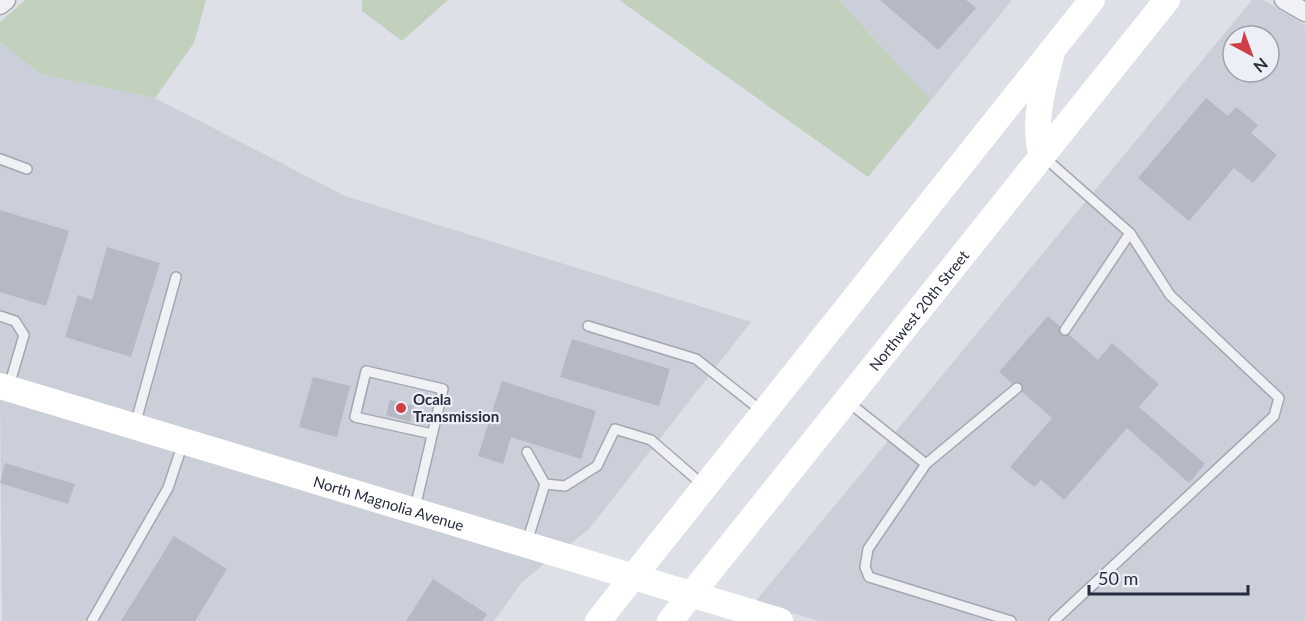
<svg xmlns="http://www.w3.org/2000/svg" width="1305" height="621" font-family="Lato,sans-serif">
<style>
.built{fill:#cbcfd9;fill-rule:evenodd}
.green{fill:#c1d1be}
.building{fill:#b4b9c4}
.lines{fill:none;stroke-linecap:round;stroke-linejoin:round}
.service-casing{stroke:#a2a7b1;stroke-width:12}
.minor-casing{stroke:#a2a7b1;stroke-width:21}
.service{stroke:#f0f1f5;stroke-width:9}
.minor{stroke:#f0f1f5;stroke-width:18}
.secondary{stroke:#fff;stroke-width:26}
.poi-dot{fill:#d03e48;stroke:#eceff5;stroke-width:2}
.labels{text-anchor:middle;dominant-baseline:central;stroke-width:4.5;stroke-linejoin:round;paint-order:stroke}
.street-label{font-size:15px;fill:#262d3e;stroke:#eceff5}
.poi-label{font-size:15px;font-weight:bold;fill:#262d3e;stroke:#eceff5;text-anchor:start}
</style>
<rect width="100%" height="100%" fill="#dde0e7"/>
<g class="built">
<polygon points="839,0 1012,0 931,100"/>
<path d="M1252 0H1263L1305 25V621H819L755 602ZM1233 36H1269V72H1233Z"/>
<polygon points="0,42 40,74 155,98 345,196 751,322 590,528 569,545 0,373"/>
<polygon points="0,398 547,562 522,582 494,621 2,621"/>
</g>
<g class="green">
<polygon points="25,0 206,0 194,43 155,98 40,74 0,42 0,22"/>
<polygon points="362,0 448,0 402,41 362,11"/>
<polygon points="619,0 839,0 931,100 868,177"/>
</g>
<g class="building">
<polygon points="880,0 966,0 976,8 938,50"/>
<polygon points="1206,98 1228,116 1236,107 1258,125 1251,133 1277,155 1253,183 1234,168 1189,221 1138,178"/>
<polygon points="0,210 69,231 46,306 0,292"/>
<polygon points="107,247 160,263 131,357 65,337 78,295 92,300"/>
<polygon points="1048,316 1098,360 1112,343 1159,384 1139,407 1205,464 1189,483 1127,428 1064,500 1041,480 1034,487 1010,467 1052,418 999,372"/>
<polygon points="572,339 670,369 659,406 560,377"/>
<polygon points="313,377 350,386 337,437 299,427"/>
<polygon points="502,381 596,411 581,459 511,437 503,464 478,456"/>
<polygon points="390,400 414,406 410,422 386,415"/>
<polygon points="5,463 75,484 68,504 0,483"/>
<polygon points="174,536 227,569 195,621 121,621"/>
<polygon points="433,579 487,614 482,621 406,621"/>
</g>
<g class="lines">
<g class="service-casing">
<g id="service">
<polyline points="1044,157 1130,233 1170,295 1279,398 1274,416 1054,621"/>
<polyline points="0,159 27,169"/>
<polyline points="0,316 15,321 24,335 9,386"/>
<polyline points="588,326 696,359 763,412"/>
<polyline points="1065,330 1130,233"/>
<polyline points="847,401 926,464 868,549 865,567 869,577 1011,621"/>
<polyline points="135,425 176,277"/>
<polyline points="527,452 545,484"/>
<polyline points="926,464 1017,388"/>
<polyline points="415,508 443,389 366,371 355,417 432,434"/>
<polyline points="527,542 545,484 565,486 597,466 615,429 651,440 703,485"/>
<polyline points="92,621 168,488 183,443"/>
</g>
</g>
<g class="minor-casing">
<g id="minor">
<polyline points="1284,0 1305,12"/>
<polyline points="0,5 6,0"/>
</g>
</g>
<use href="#service" class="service"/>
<use href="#minor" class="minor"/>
<g class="secondary">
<path d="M1042 156C1032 121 1043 90 1051 56"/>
<path id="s1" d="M0 386 780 621"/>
<polyline points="598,621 1092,0"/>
<path id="s2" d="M670 621 1167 0"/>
</g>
</g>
<circle class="poi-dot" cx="401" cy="408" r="6"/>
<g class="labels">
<g class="street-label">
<text stroke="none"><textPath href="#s2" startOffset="398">Northwest 20th Street</textPath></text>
<text stroke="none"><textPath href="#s1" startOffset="406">North Magnolia Avenue</textPath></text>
</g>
<g class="poi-label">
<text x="413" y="399">Ocala<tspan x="413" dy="17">Transmission</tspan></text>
</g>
</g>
<g transform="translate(1251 54) rotate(139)"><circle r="28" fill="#eceff5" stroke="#9da1ac" stroke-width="1.5"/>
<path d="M0-4.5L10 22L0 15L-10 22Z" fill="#d03e48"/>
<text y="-9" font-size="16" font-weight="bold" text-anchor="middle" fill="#262d3e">N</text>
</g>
<path d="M1089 585v9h159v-9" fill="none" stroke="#262d3e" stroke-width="3"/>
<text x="1098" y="585" font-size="18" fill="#262d3e" stroke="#eceff5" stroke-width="4.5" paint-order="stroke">50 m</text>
</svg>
